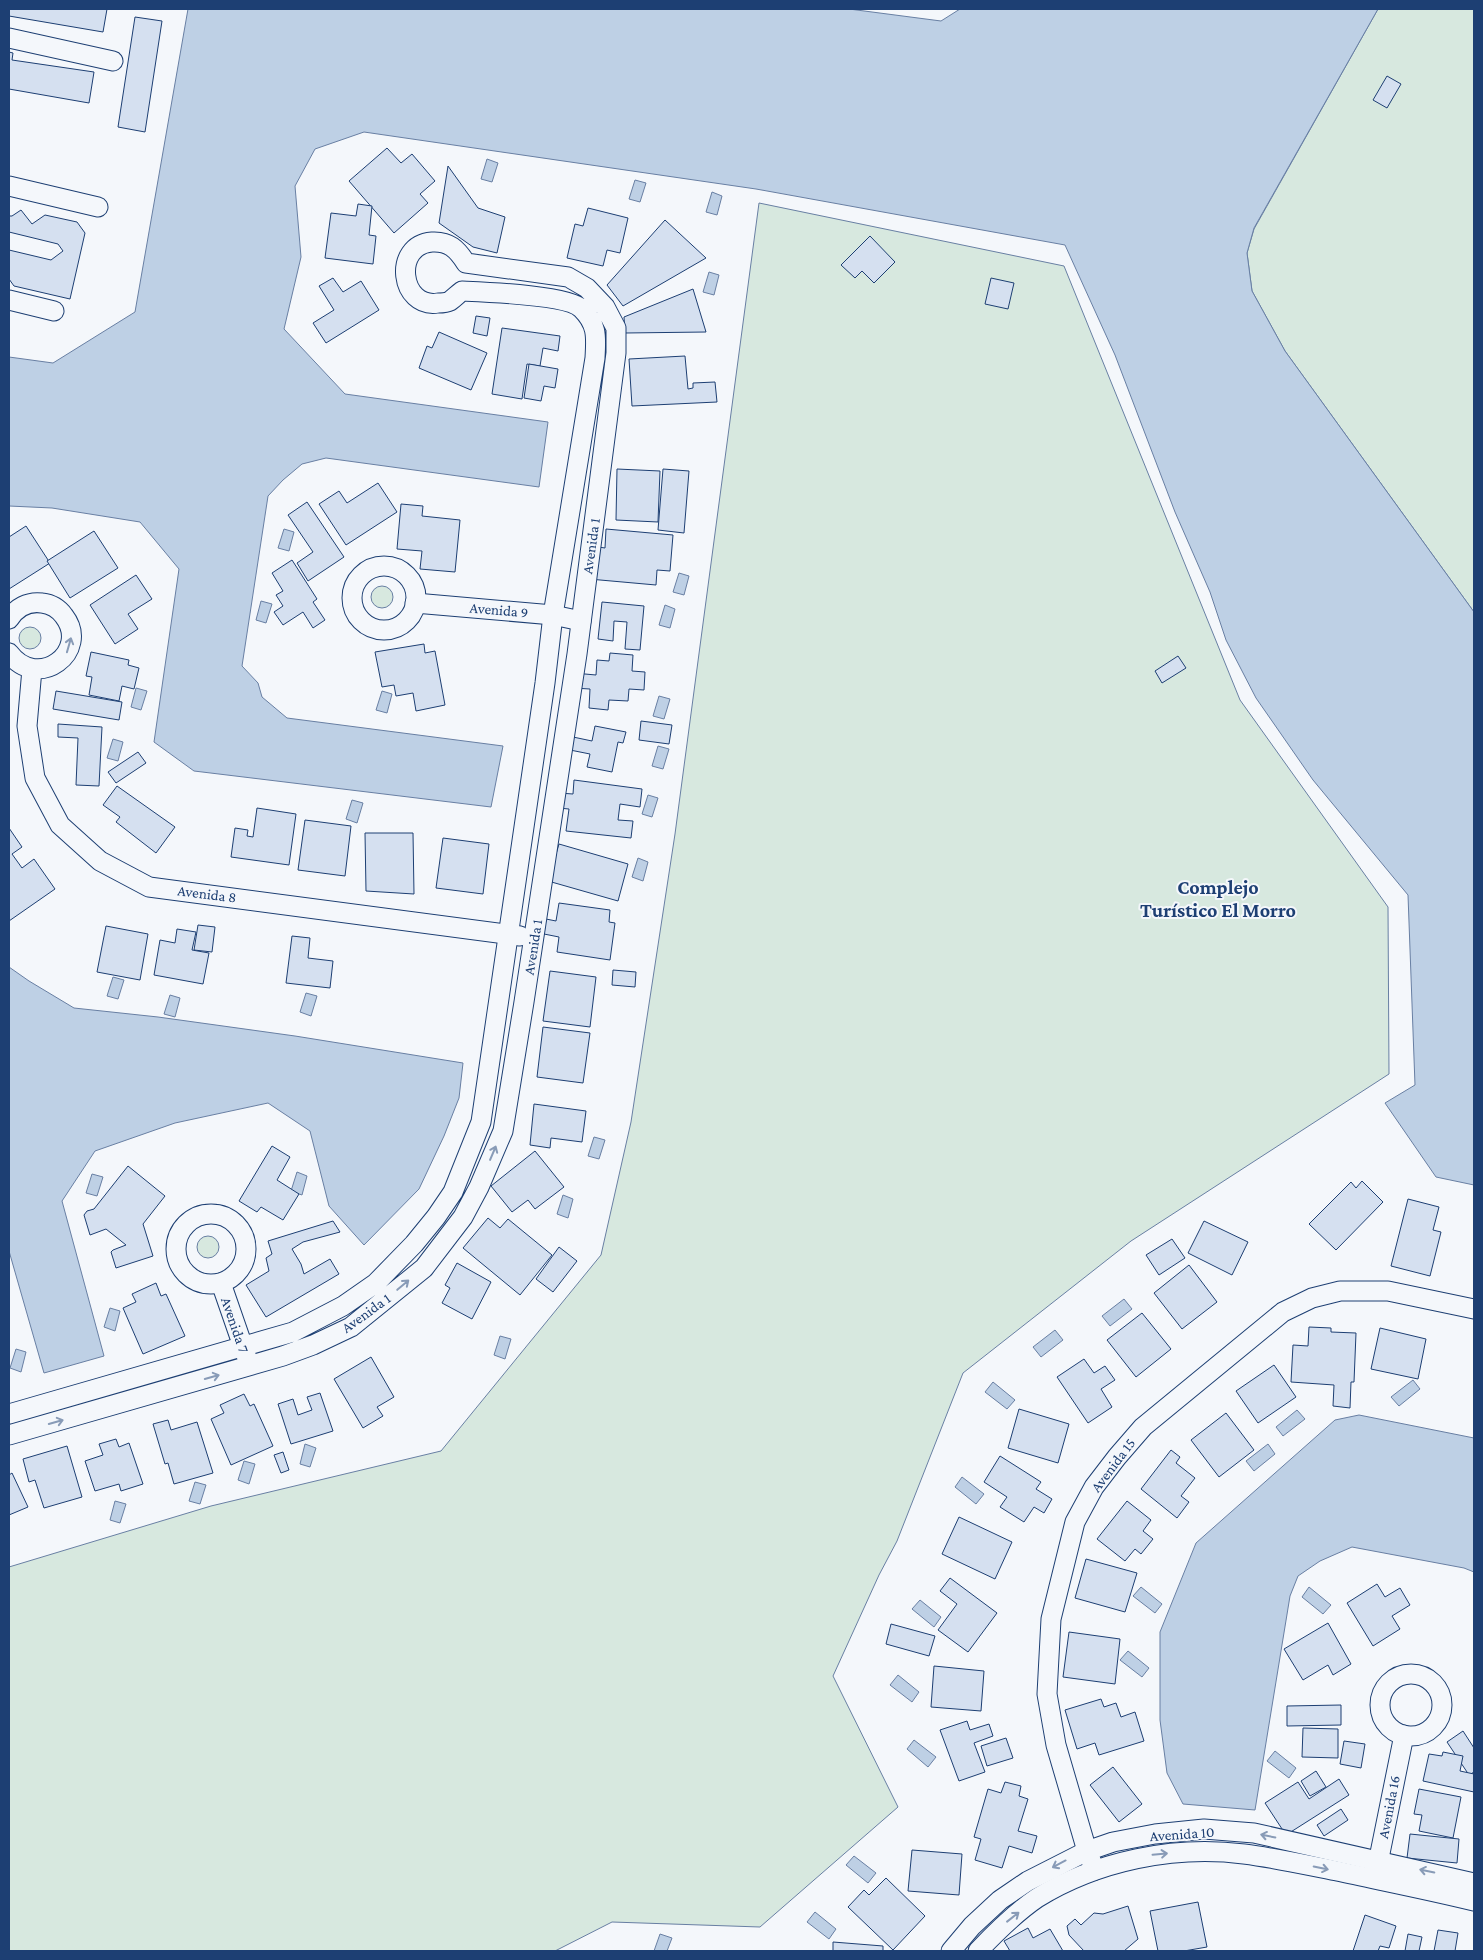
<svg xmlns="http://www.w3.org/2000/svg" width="1483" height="1960" font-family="'Crimson Pro',serif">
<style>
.green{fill:#d7e8df;stroke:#687fa3}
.water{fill:#bed0e5;stroke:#687fa3}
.building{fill:#d5e0f0;stroke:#1d3f73}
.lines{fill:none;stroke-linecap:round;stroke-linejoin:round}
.minor-casing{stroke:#1d3f73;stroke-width:21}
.minor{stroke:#f4f7fb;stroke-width:19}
.oneway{stroke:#889bb7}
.labels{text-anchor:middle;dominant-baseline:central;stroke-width:4;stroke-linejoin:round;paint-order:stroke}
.street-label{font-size:15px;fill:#1d3f73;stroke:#f4f7fb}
.district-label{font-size:20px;font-weight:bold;fill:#1d3f73;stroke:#f4f7fb}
</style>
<rect width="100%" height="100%" fill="#f4f7fb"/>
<g class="green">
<polygon points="1378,9 1474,9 1474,612 1285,351 1252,291 1247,253 1254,229"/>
<polygon points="759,203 1064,266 1240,700 1388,907 1389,1074 1131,1241 963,1373 897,1541 879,1575 833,1676 898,1807 760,1927 612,1922 555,1951 9,1951 9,1567 211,1506 441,1451 601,1255 631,1122 675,834"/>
<circle cx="382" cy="597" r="11"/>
<circle cx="30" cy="638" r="11"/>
<circle cx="208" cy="1247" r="11"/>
</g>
<g class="water">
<polygon points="188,9 849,9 941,21 960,9 1378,9 1254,228 1247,253 1252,291 1285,351 1474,612 1474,1185 1436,1177 1385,1103 1415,1085 1408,895 1313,780 1256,698 1226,640 1210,592 1175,512 1115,355 1065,245 756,189 364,132 315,149 295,186 301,257 284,329 345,394 548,422 539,487 326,458 302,464 283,480 268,496 242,666 258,683 262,697 287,718 503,746 491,807 194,771 154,742 179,569 140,522 52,508 9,506 9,357 53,363 135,312"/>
<polygon points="487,159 498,163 492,182 481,179"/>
<polygon points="635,180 646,183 640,202 629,199"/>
<polygon points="712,192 722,196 717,215 706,212"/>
<polygon points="709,272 719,275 714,295 703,292"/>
<polygon points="284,529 294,532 289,551 278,548"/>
<polygon points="679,573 689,576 684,595 673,592"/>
<polygon points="261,601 272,604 266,623 256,620"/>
<polygon points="665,605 675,609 670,628 659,625"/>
<polygon points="136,688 147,691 141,710 131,707"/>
<polygon points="382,691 392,694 387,713 376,710"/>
<polygon points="659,696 670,699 664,719 653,716"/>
<polygon points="113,739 123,742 118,761 107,758"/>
<polygon points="658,746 669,749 663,769 652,766"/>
<polygon points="648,795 658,798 652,817 642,814"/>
<polygon points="352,800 363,803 357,823 346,819"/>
<polygon points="638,858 648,862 643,881 632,877"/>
<polygon points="9,967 29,981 74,1008 158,1017 295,1036 463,1063 459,1098 444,1136 419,1189 364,1245 329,1206 310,1131 268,1103 175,1123 95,1151 62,1201 104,1356 44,1373 9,1251"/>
<polygon points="113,977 124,980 118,999 107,996"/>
<polygon points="306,993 317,996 311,1016 300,1012"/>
<polygon points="170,995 180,998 175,1017 164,1014"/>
<polygon points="594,1137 605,1140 599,1159 588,1156"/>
<polygon points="297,1172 307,1176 302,1195 291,1191"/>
<polygon points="92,1174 103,1177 97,1196 86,1193"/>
<polygon points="563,1195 573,1199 568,1218 557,1214"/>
<polygon points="1124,1299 1132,1309 1110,1326 1102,1316"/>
<polygon points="110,1308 120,1311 115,1331 104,1327"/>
<polygon points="1055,1330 1063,1340 1041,1357 1033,1347"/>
<polygon points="500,1336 511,1339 505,1359 494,1355"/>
<polygon points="16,1349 26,1352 21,1372 10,1368"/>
<polygon points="1413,1380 1420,1389 1399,1406 1391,1397"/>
<polygon points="993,1382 1015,1400 1007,1409 985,1392"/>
<polygon points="1297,1410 1305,1419 1283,1436 1276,1427"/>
<polygon points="1359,1415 1474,1438 1474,1572 1464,1568 1352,1547 1320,1561 1298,1576 1290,1596 1255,1810 1183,1804 1167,1773 1160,1720 1160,1632 1196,1543 1335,1420"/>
<polygon points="305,1444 316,1448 310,1467 300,1464"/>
<polygon points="1268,1444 1275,1454 1254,1471 1246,1461"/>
<polygon points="244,1461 255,1464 249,1484 238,1480"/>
<polygon points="962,1477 984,1494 976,1504 955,1487"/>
<polygon points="195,1482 206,1485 200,1504 189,1501"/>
<polygon points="115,1501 126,1504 120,1523 110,1520"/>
<polygon points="1141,1587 1162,1604 1155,1613 1133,1596"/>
<polygon points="1309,1587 1331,1605 1323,1614 1302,1597"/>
<polygon points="920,1600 941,1617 934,1627 912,1609"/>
<polygon points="1128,1651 1149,1668 1142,1677 1120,1660"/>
<polygon points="898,1675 919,1692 912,1702 890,1685"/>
<polygon points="914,1740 936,1757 928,1767 907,1749"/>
<polygon points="1275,1751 1296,1768 1289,1778 1267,1761"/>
<polygon points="854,1856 876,1873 868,1883 846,1865"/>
<polygon points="815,1912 836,1929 829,1939 807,1922"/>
<polygon points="660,1934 672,1938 667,1951 654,1951"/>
</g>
<g class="building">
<polygon points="9,9 107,9 103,32 9,16"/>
<polygon points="135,17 162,21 145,132 118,127"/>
<polygon points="9,52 13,53 12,60 94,72 89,103 9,89"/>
<polygon points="1387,76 1401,84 1387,108 1373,100"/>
<polygon points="387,148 401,163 412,154 435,181 420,194 428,203 394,233 349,181"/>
<polygon points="448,166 478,208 505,217 497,253 473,247 439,223"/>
<polygon points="358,204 372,206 369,235 376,236 373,264 325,258 331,213 356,216"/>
<polygon points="588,208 628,218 620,253 607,250 603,266 567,258 575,224 583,226"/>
<polygon points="21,210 32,224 45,215 77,222 85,233 70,299 14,286 9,279 9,250 51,260 63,251 58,244 9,232 9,216 12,216"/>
<polygon points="665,220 706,258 623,306 607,285"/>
<polygon points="870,236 895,262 874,283 862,271 855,278 841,265"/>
<polygon points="333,278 343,292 361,281 379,310 326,343 313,323 334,310 319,286"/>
<polygon points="991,278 1014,283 1008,309 985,304"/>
<polygon points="693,289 706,332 625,333 624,317"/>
<polygon points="476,316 490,318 487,336 473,333"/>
<polygon points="502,328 560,336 558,351 543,348 540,366 527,364 522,399 492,394"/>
<polygon points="439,332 487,353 471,390 419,368 427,346 432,348"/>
<polygon points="685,356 688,389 693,388 693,383 715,382 717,402 632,406 629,359"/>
<polygon points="529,364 558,369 555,388 544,386 541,401 524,398"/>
<polygon points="617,469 660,471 658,522 616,520"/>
<polygon points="663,469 689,471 684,533 658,530"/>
<polygon points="378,483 397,512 346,545 319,504 339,491 347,503"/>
<polygon points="307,502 344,557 308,581 297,563 313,552 288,515"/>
<polygon points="401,504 423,506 422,516 460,520 455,572 420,569 422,551 397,549"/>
<polygon points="26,526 50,563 9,589 9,537"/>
<polygon points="606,529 673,535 670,571 657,570 656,585 589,579 592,546 605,548"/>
<polygon points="94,531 118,568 70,598 47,561"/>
<polygon points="292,560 317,599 313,602 325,620 313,628 303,612 283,625 274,612 283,606 276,595 283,591 272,573"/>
<polygon points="136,575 152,599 128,614 138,629 115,644 90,605"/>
<polygon points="602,602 644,606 640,650 625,649 627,622 614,621 613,641 598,639"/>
<polygon points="424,644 425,653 435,651 445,705 416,711 413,693 396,696 394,685 382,687 375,652"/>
<polygon points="91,652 129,660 128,665 139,668 134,689 122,686 119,701 89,695 92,677 86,676"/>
<polygon points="610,653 633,655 632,671 645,672 644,690 629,689 628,701 609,700 608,710 589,708 590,689 573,688 574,673 596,675 597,660 609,661"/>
<polygon points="1178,656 1186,668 1162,683 1155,671"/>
<polygon points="56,691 122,702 119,720 53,709"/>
<polygon points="641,721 672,725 669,744 639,740"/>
<polygon points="58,724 102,727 99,786 76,785 78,738 58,737"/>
<polygon points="595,726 626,732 623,743 618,742 612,772 587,767 590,754 570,750 573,737 592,741"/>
<polygon points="138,752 146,763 116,783 108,772"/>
<polygon points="574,780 642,789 640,807 620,804 618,820 633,821 631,838 566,831 569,809 558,808 559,793 573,794"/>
<polygon points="117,786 175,827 156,853 116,822 120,817 103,805"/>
<polygon points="257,808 296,814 289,865 231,857 235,828 248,830 247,836 253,837"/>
<polygon points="305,820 351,826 345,876 298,870"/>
<polygon points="9,828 22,847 12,854 22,868 34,859 55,889 9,921"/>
<polygon points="365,833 413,833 414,894 366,891"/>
<polygon points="443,838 489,844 483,894 436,888"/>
<polygon points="559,844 628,864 618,901 548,881"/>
<polygon points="559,903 610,910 609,922 615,923 610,960 557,952 559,937 544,934 546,919 556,921"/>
<polygon points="198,925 215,927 212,952 194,950"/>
<polygon points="106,926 148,934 140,980 97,972"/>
<polygon points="177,929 196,932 192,950 209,953 203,984 154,975 160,940 175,943"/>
<polygon points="292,936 310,938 308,958 333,961 330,988 286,983"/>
<polygon points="613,970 636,972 635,987 612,985"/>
<polygon points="550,971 596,977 590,1027 543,1021"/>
<polygon points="543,1027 590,1033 583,1083 537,1077"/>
<polygon points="534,1104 586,1111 582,1142 551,1138 550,1148 530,1145"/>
<polygon points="272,1146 290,1157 277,1180 299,1194 283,1220 261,1207 257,1212 239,1201"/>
<polygon points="535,1151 564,1187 535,1209 528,1200 512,1212 491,1186"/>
<polygon points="128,1166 165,1196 143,1224 153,1256 116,1268 111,1252 113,1250 126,1245 106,1229 90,1235 84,1215 87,1211 94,1209"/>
<polygon points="1362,1181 1383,1202 1336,1250 1309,1224 1351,1182 1356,1188"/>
<polygon points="1408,1199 1439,1207 1433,1230 1441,1232 1430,1276 1391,1266"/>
<polygon points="488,1218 500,1228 508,1219 552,1255 520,1295 463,1248"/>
<polygon points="333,1221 340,1232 303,1242 292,1249 301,1264 304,1274 330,1259 339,1274 266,1317 246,1285 269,1271 266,1258 272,1254 268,1241"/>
<polygon points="1204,1221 1248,1242 1232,1275 1188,1253"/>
<polygon points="1172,1239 1185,1258 1159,1275 1146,1255"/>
<polygon points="559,1247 577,1261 553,1292 536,1279"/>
<polygon points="457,1263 491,1282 472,1319 442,1303 450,1288 445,1285"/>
<polygon points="1189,1265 1217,1302 1182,1329 1154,1293"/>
<polygon points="156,1283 161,1296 166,1294 185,1336 143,1354 123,1308 136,1302 132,1294"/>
<polygon points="1142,1313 1171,1349 1136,1377 1107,1340"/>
<polygon points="1309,1327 1331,1328 1331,1332 1356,1333 1354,1382 1351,1382 1350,1408 1333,1406 1334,1385 1291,1382 1293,1345 1308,1346"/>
<polygon points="1380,1328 1426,1339 1418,1379 1371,1369"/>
<polygon points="371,1357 394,1397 377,1407 383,1416 363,1428 334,1379"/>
<polygon points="1084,1359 1094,1373 1105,1366 1115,1380 1101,1389 1112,1407 1088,1423 1057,1377"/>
<polygon points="1274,1365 1296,1397 1258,1423 1236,1391"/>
<polygon points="320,1393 333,1431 291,1444 278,1404 293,1399 298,1415 312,1410 307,1397"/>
<polygon points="244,1394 250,1406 254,1404 273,1446 231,1465 211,1419 224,1413 220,1405"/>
<polygon points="1019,1409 1069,1424 1058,1463 1008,1448"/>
<polygon points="1226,1413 1254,1450 1219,1477 1191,1440"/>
<polygon points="168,1420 171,1430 197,1422 213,1473 174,1484 168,1463 165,1464 153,1424"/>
<polygon points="116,1439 119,1447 129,1443 143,1484 121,1491 119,1484 95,1491 85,1461 103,1455 99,1444"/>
<polygon points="67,1446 82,1497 44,1508 35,1480 29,1482 23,1459"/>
<polygon points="1171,1450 1180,1457 1176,1463 1195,1478 1181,1496 1189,1502 1177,1518 1141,1489"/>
<polygon points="283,1452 289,1470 281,1473 274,1455"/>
<polygon points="1000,1456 1041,1482 1036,1489 1052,1499 1044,1513 1034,1507 1024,1522 1000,1507 1007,1497 984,1482"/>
<polygon points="12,1473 28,1507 9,1515 9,1475"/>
<polygon points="1127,1501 1151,1520 1143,1531 1153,1539 1141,1554 1135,1549 1125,1561 1097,1539"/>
<polygon points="959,1517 1012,1542 995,1579 942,1554"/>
<polygon points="1086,1559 1137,1573 1125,1612 1075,1598"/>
<polygon points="950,1578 997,1613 968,1652 938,1630 957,1604 940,1591"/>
<polygon points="1377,1584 1385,1597 1400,1588 1410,1605 1392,1616 1400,1629 1373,1646 1347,1603"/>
<polygon points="1328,1623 1351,1664 1333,1675 1328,1665 1303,1680 1284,1649"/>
<polygon points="891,1624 935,1636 929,1656 886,1644"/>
<polygon points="1069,1632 1120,1639 1115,1684 1063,1677"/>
<polygon points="934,1666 984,1671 981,1711 931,1707"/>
<polygon points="1101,1699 1104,1707 1116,1703 1121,1717 1135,1712 1144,1741 1099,1755 1095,1743 1077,1749 1065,1710"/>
<polygon points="1341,1705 1341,1725 1287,1726 1287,1706"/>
<polygon points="967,1721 970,1730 989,1724 993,1736 974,1743 985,1772 959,1781 940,1730"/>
<polygon points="1303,1728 1338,1729 1338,1758 1302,1757"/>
<polygon points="1463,1731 1474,1748 1474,1772 1469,1775 1447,1742"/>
<polygon points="1006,1738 1013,1758 987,1766 981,1746"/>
<polygon points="1344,1741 1365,1744 1361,1768 1340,1764"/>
<polygon points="1443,1752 1463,1756 1460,1771 1474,1774 1474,1792 1423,1781 1429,1754 1442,1756"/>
<polygon points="1113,1767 1142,1804 1119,1822 1090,1785"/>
<polygon points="1316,1771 1326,1787 1310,1796 1301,1781"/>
<polygon points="1339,1779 1349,1795 1286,1835 1265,1803 1298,1782 1309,1799"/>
<polygon points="1005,1782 1021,1786 1019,1796 1028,1799 1018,1831 1037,1836 1032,1853 1009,1846 1002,1868 975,1860 981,1839 974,1837 988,1789 1001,1793"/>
<polygon points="1419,1789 1461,1797 1453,1838 1419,1831 1422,1815 1414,1814"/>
<polygon points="1341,1809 1348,1820 1324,1836 1317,1825"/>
<polygon points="1410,1834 1459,1839 1457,1863 1407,1858"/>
<polygon points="912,1850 962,1854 959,1895 908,1891"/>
<polygon points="886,1878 925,1916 893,1950 848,1907 864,1890 869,1895"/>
<polygon points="1198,1902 1207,1947 1184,1951 1158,1951 1150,1911"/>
<polygon points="1128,1906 1138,1939 1124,1951 1084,1951 1069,1935 1067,1926 1075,1919 1081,1925 1094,1913 1103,1914"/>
<polygon points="1365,1915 1396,1926 1389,1948 1380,1946 1378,1951 1353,1951"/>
<polygon points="1028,1928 1033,1938 1050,1929 1063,1951 1010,1951 1004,1941"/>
<polygon points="1438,1930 1458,1933 1455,1951 1434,1951"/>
<polygon points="1408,1934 1422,1937 1419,1951 1405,1951"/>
<polygon points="833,1942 883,1946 883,1951 833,1951"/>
</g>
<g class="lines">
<g class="minor-casing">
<g id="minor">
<polyline points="9,38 113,61"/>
<polyline points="9,186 98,207"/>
<polyline points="9,300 54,311"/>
<circle cx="384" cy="598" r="32"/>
<polyline points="415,603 553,615 581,621"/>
<path d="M9 619C16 608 28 601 42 603 51 604 59 609 64 616 91 651 38 692 9 653"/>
<polyline points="32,669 27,726 35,778 60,825 100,861 149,887 520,936"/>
<circle cx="211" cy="1249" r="35"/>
<polyline points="221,1283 247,1358"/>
<path d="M9 1414 293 1332 343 1306 376 1283 414 1244 436 1217 453 1192 481 1122 545 683 553 615 595 358C596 338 598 325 582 309 569 295 483 292 462 291 458 294 454 298 450 301 446 303 442 303 438 303 400 309 392 245 432 242 449 241 457 249 466 263L568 277 587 288 605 307 616 328V353L577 654 524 1002 503 1131 479 1187 463 1217 424 1268 351 1327 313 1345 283 1356 9 1435"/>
<circle cx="1411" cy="1705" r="31"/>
<polyline points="1095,1870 1087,1851 1056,1745 1047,1694 1051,1619 1075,1522 1094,1487 1117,1457 1143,1427 1283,1312 1312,1298 1340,1291 1388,1291 1474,1309"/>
<polyline points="1376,1873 1404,1735"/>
<polyline points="951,1951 972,1926 1000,1900 1028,1881 1087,1851 1113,1842 1155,1834 1204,1829 1254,1833 1474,1883"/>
<path d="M978 1951C996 1932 1015 1913 1037 1898 1097 1861 1174 1845 1244 1854 1276 1858 1306 1865 1337 1871 1383 1881 1429 1890 1474 1901"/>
</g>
</g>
<use href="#minor" class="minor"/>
</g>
<defs><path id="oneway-shaft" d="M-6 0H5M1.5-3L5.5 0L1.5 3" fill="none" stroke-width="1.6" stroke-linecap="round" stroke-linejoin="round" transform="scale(1.25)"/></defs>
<g class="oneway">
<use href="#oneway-shaft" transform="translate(69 645) rotate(-74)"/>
<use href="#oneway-shaft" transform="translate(493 1153) rotate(-67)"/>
<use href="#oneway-shaft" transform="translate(403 1285) rotate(-40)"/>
<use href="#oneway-shaft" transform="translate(212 1377) rotate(-16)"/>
<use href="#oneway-shaft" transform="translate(56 1422) rotate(-16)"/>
<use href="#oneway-shaft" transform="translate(1268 1836) rotate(-168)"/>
<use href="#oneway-shaft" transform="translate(1160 1854) rotate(-5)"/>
<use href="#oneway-shaft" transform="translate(1059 1864) rotate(152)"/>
<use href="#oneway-shaft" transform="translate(1321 1868) rotate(12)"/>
<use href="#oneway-shaft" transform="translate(1427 1871) rotate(-168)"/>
<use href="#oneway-shaft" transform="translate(1013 1917) rotate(-38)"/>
</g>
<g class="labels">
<g class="street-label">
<text transform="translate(591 546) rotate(-82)">Avenida 1</text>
<text transform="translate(499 610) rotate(5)">Avenida 9</text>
<text transform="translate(207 894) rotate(7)">Avenida 8</text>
<text transform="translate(533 947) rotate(-81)">Avenida 1</text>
<text transform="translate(366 1313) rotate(-36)">Avenida 1</text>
<text transform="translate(235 1325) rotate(71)">Avenida 7</text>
<text transform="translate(1113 1465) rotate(-53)">Avenida 15</text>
<text transform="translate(1389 1807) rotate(-79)">Avenida 16</text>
<text transform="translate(1182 1834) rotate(-4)">Avenida 10</text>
</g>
<g class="district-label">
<text x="1218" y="887">Complejo<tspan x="1218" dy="23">Turístico El Morro</tspan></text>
</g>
</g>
<rect width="1483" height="1960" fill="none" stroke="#1d3f73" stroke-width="20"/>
</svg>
